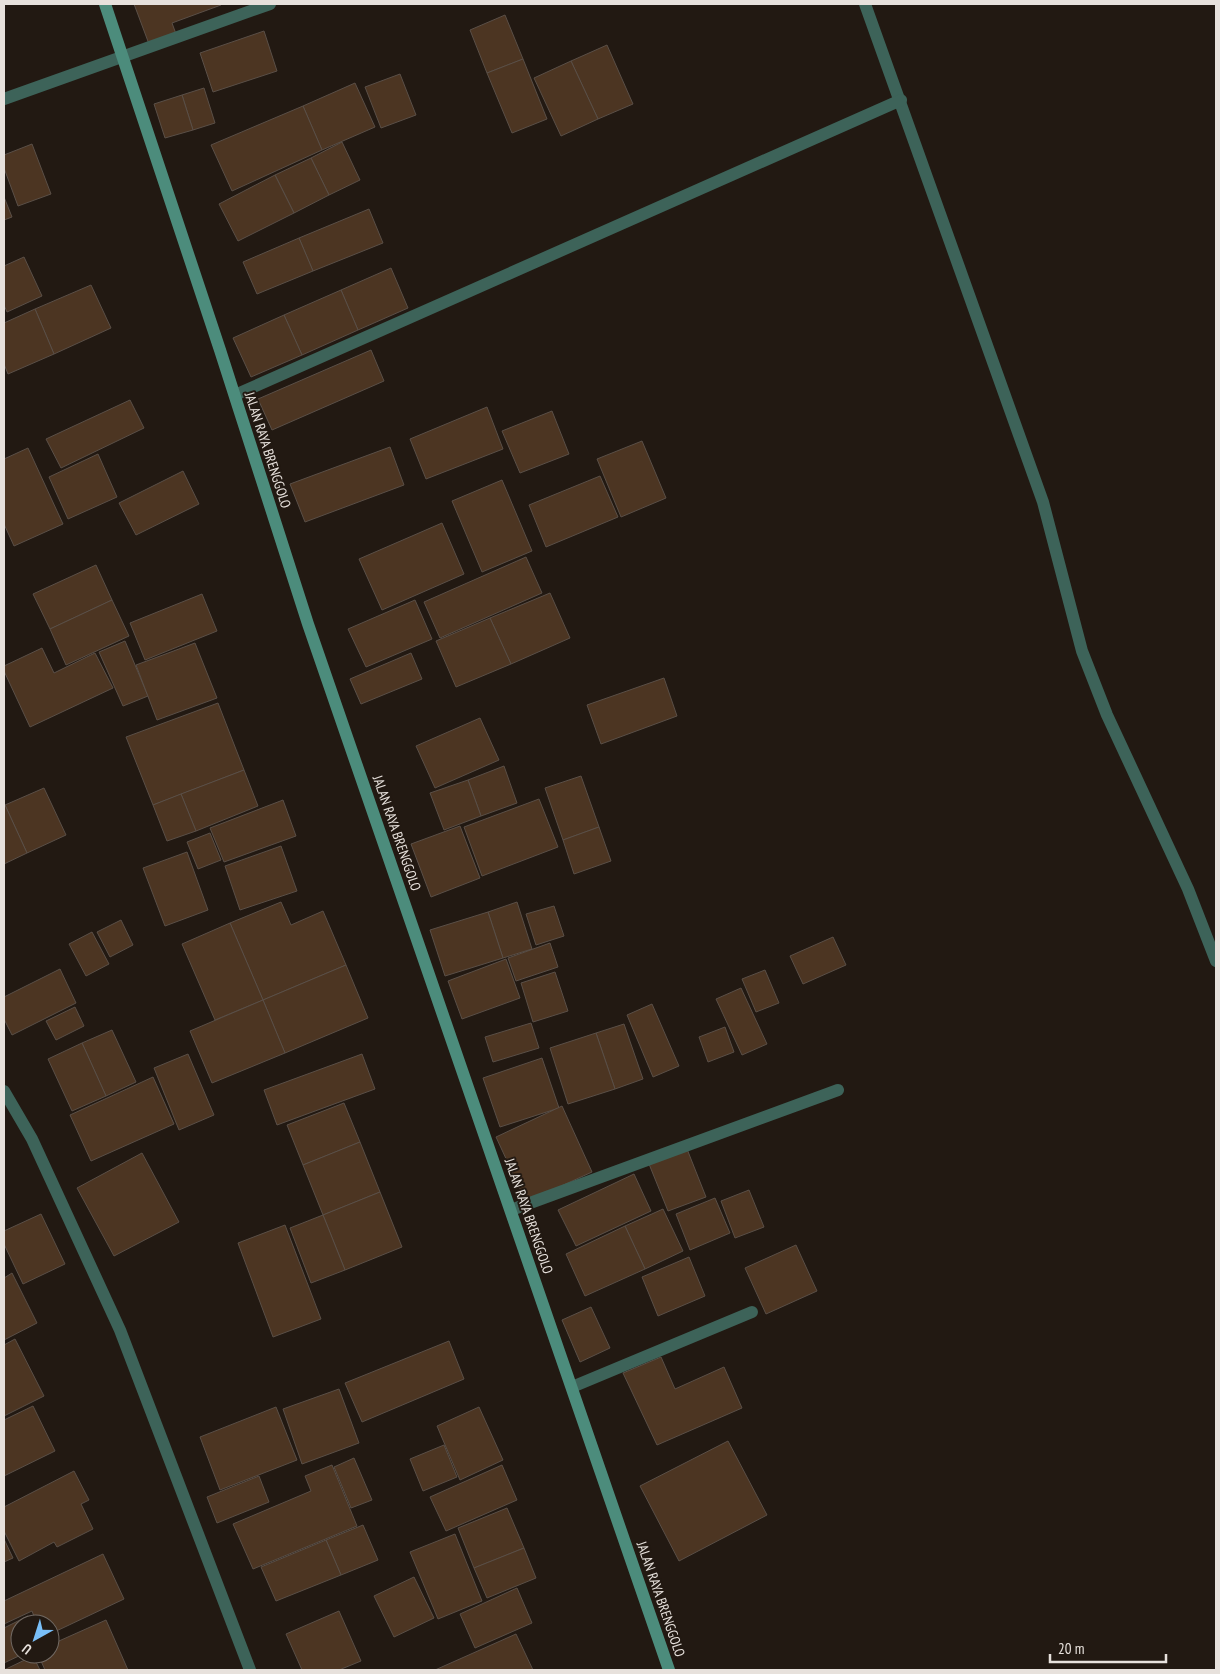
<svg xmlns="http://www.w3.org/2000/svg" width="1220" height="1674" font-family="'PT Sans Narrow',sans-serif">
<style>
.building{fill:#4c3522;stroke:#5a4f47}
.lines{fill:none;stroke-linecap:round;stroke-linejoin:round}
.street{stroke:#3d6359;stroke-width:12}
.secondary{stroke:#4c8c7c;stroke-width:12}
.labels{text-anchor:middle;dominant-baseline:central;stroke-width:4;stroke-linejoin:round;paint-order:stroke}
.street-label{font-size:14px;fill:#e7e1dc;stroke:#221912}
</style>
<rect width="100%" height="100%" fill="#221912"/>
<g class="building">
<polygon points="134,4 220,4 221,5 172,23 176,34 149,44"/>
<polygon points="505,15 523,59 487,73 470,30"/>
<polygon points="264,31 277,71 213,92 200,53"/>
<polygon points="607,45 633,104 598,119 571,61"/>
<polygon points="523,59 547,119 512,133 487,73"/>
<polygon points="571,61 598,119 561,136 534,78"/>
<polygon points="400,74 416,115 381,128 365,87"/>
<polygon points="355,83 375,127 322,150 303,106"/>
<polygon points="204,88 215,123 193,130 182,95"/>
<polygon points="182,95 193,130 165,138 154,104"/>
<polygon points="303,106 322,150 232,191 211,145"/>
<polygon points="342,142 360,180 329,195 311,158"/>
<polygon points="32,144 51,194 18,206 4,168 4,155"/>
<polygon points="311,158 329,195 294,213 275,175"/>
<polygon points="275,175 294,213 238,241 219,204"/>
<polygon points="4,197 12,217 4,220"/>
<polygon points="369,209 383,243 313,271 299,238"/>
<polygon points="299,238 313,271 257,294 243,262"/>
<polygon points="24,257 42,296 7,312 4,305 4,266"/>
<polygon points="391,268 408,308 358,330 341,290"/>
<polygon points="91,285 111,328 54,354 35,309"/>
<polygon points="341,290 358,330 302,355 284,315"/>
<polygon points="35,309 54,354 8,374 4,364 4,323"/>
<polygon points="284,315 302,355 251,377 233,338"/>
<polygon points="371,350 384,381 272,430 258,399"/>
<polygon points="130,400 144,428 61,468 46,439"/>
<polygon points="487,407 503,449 426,479 410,439"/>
<polygon points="552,411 569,454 520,473 502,431"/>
<polygon points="642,441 666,498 621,517 597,459"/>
<polygon points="390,447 404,485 305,522 290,484"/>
<polygon points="28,448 63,524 14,546 4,524 4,459"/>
<polygon points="98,454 117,497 68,519 49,477"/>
<polygon points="183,471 199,504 136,535 119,503"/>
<polygon points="600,476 618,517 546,547 529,505"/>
<polygon points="502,480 532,551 482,572 452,501"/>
<polygon points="442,523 464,574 382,610 359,559"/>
<polygon points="526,557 542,593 440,638 424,602"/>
<polygon points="96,565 112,600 50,629 33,594"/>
<polygon points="550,593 570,638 511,664 490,618"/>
<polygon points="202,594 217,631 145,660 130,623"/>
<polygon points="112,600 129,636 66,665 50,629"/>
<polygon points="415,600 432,639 366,667 348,629"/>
<polygon points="490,618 511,664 456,687 436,641"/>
<polygon points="125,641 148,696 123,706 99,652"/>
<polygon points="195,643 217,698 157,720 136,665"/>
<polygon points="42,648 54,673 95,653 113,688 30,727 4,671 4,666"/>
<polygon points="411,653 422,679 361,704 350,679"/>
<polygon points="664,678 677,716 601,744 587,705"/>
<polygon points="218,703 244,770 153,805 126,737"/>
<polygon points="480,718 499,760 435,788 416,746"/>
<polygon points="504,766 517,803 481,816 468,780"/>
<polygon points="244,770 258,806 196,831 181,794"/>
<polygon points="581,776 599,827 563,840 545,788"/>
<polygon points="468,780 481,816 444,830 430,793"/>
<polygon points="44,788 66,835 27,853 5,805"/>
<polygon points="181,794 196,831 167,841 153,805"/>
<polygon points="539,799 558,847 482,876 464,827"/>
<polygon points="283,800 296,836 224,862 210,828"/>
<polygon points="5,805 27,853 4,864 4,806"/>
<polygon points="460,826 480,878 431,897 411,844"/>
<polygon points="599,827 611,861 574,874 563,840"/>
<polygon points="210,833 221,860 198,869 187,842"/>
<polygon points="281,846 297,891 240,910 225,866"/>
<polygon points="187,852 208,910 165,926 143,868"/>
<polygon points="281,902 291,925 323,911 346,965 263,1000 230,923"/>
<polygon points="517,902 532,949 503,958 488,912"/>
<polygon points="554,906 564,936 536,945 526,914"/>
<polygon points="488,912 503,958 445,976 430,930"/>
<polygon points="121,920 133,945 110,957 97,932"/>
<polygon points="230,923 263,1000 215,1020 182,944"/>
<polygon points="92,932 109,964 86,976 69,944"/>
<polygon points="833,937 846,965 803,984 790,956"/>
<polygon points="550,943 558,967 516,981 508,958"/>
<polygon points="506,959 520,998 462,1019 448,981"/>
<polygon points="346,965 368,1018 285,1053 263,1000"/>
<polygon points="60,969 76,1003 12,1035 4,1019 4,997"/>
<polygon points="765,970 779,1003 756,1012 742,979"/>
<polygon points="555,972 568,1011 533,1022 521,983"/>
<polygon points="741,988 767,1044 742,1055 716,999"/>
<polygon points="263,1000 285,1053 212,1083 190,1031"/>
<polygon points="652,1004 679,1066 653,1077 627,1015"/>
<polygon points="75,1007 84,1026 56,1040 46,1021"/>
<polygon points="531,1023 539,1048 493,1062 485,1037"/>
<polygon points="624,1024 643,1079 615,1089 596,1033"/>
<polygon points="725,1027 734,1052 708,1062 699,1037"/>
<polygon points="112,1030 136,1082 106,1096 82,1043"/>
<polygon points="596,1033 615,1089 568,1104 550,1048"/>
<polygon points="82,1043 106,1096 72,1111 48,1059"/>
<polygon points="188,1054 214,1115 179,1130 154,1068"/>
<polygon points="362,1054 375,1089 277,1125 264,1090"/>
<polygon points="542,1058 559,1108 500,1127 483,1078"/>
<polygon points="153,1077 174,1124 91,1161 70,1115"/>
<polygon points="344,1103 360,1142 303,1165 287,1125"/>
<polygon points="562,1106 592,1172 526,1202 496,1137"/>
<polygon points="360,1142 380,1192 323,1215 303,1165"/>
<polygon points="687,1149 706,1197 668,1211 649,1164"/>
<polygon points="142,1153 179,1222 114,1256 77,1188"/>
<polygon points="634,1174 651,1211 576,1246 558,1210"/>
<polygon points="749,1190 764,1227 735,1238 721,1201"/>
<polygon points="380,1192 402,1247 345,1270 323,1215"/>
<polygon points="715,1198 730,1233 690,1250 676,1214"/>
<polygon points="663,1209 683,1251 645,1269 625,1226"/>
<polygon points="41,1214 65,1264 23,1284 4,1244 4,1231"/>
<polygon points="323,1215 345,1270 311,1283 290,1228"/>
<polygon points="285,1225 321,1319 273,1337 238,1243"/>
<polygon points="625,1226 645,1269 585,1296 566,1254"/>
<polygon points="796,1245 817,1291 766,1314 745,1268"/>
<polygon points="689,1257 705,1296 658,1316 642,1277"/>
<polygon points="12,1273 37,1323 4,1340 4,1278"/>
<polygon points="591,1307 610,1348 580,1362 562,1320"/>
<polygon points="15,1339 44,1396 4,1416 4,1345"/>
<polygon points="449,1341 464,1379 362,1422 345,1383"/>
<polygon points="661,1357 675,1389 724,1367 742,1408 657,1445 623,1373"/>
<polygon points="339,1389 359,1443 302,1464 283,1409"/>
<polygon points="33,1406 55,1451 4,1476 4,1420"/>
<polygon points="276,1407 297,1460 220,1490 200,1437"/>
<polygon points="479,1407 503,1460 460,1480 437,1426"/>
<polygon points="728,1441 767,1515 679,1561 640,1486"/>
<polygon points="444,1445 457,1477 423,1491 410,1459"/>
<polygon points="354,1458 372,1500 351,1508 334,1467"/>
<polygon points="332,1465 357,1526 253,1569 233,1524 311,1491 305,1476"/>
<polygon points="502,1465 517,1500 446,1531 430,1497"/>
<polygon points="74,1471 89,1500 81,1504 93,1529 57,1547 54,1542 19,1561 4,1531 4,1507"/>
<polygon points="259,1476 269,1502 217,1523 207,1497"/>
<polygon points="507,1508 524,1548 474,1568 458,1528"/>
<polygon points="363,1525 378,1560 341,1575 326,1540"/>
<polygon points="455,1534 482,1601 438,1619 410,1552"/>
<polygon points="4,1539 13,1558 4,1562"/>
<polygon points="326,1540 341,1575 276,1601 261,1567"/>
<polygon points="524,1548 536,1578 487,1598 474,1568"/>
<polygon points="103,1554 124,1599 50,1634 50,1624 37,1624 32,1611 4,1624 4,1601"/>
<polygon points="414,1577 434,1618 394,1637 374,1596"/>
<polygon points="517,1588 532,1623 475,1648 460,1614"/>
<polygon points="339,1611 361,1661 339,1670 302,1670 286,1634"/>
<polygon points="28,1616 31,1624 20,1624 20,1654 23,1654 4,1663 4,1628"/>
<polygon points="106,1620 128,1670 45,1670 38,1654 50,1654 50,1645"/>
<polygon points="516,1634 533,1670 435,1670"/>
<polygon points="33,1656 40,1670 4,1670"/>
</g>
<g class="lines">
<g class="street">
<polyline points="865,4 1043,502 1082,651 1107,715 1188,889 1216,961"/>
<polyline points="4,99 270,4"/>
<polyline points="235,395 901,100"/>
<polyline points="4,1091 32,1139 120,1330 250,1670"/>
<polyline points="511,1210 838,1090"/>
<polyline points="572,1387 752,1312"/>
</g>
<polyline class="secondary" points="105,4 220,350 308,624 669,1670"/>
</g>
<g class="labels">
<g class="street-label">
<text transform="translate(268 450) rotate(72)">JALAN RAYA BRENGGOLO</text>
<text transform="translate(397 833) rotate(71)">JALAN RAYA BRENGGOLO</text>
<text transform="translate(529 1216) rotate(71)">JALAN RAYA BRENGGOLO</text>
<text transform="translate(661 1599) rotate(71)">JALAN RAYA BRENGGOLO</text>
</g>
</g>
<rect width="1220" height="1674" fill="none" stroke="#e7e1dc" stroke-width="10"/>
<g transform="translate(35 1639) rotate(219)"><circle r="24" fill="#221912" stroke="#716963"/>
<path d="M0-4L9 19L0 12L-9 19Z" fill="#79bff8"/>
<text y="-8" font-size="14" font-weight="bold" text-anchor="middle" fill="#e7e1dc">U</text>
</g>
<path d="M1050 1654v8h116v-8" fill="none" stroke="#e7e1dc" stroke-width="2.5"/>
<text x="1058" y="1654" font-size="15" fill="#e7e1dc" stroke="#221912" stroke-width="4" paint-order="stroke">20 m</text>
</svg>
